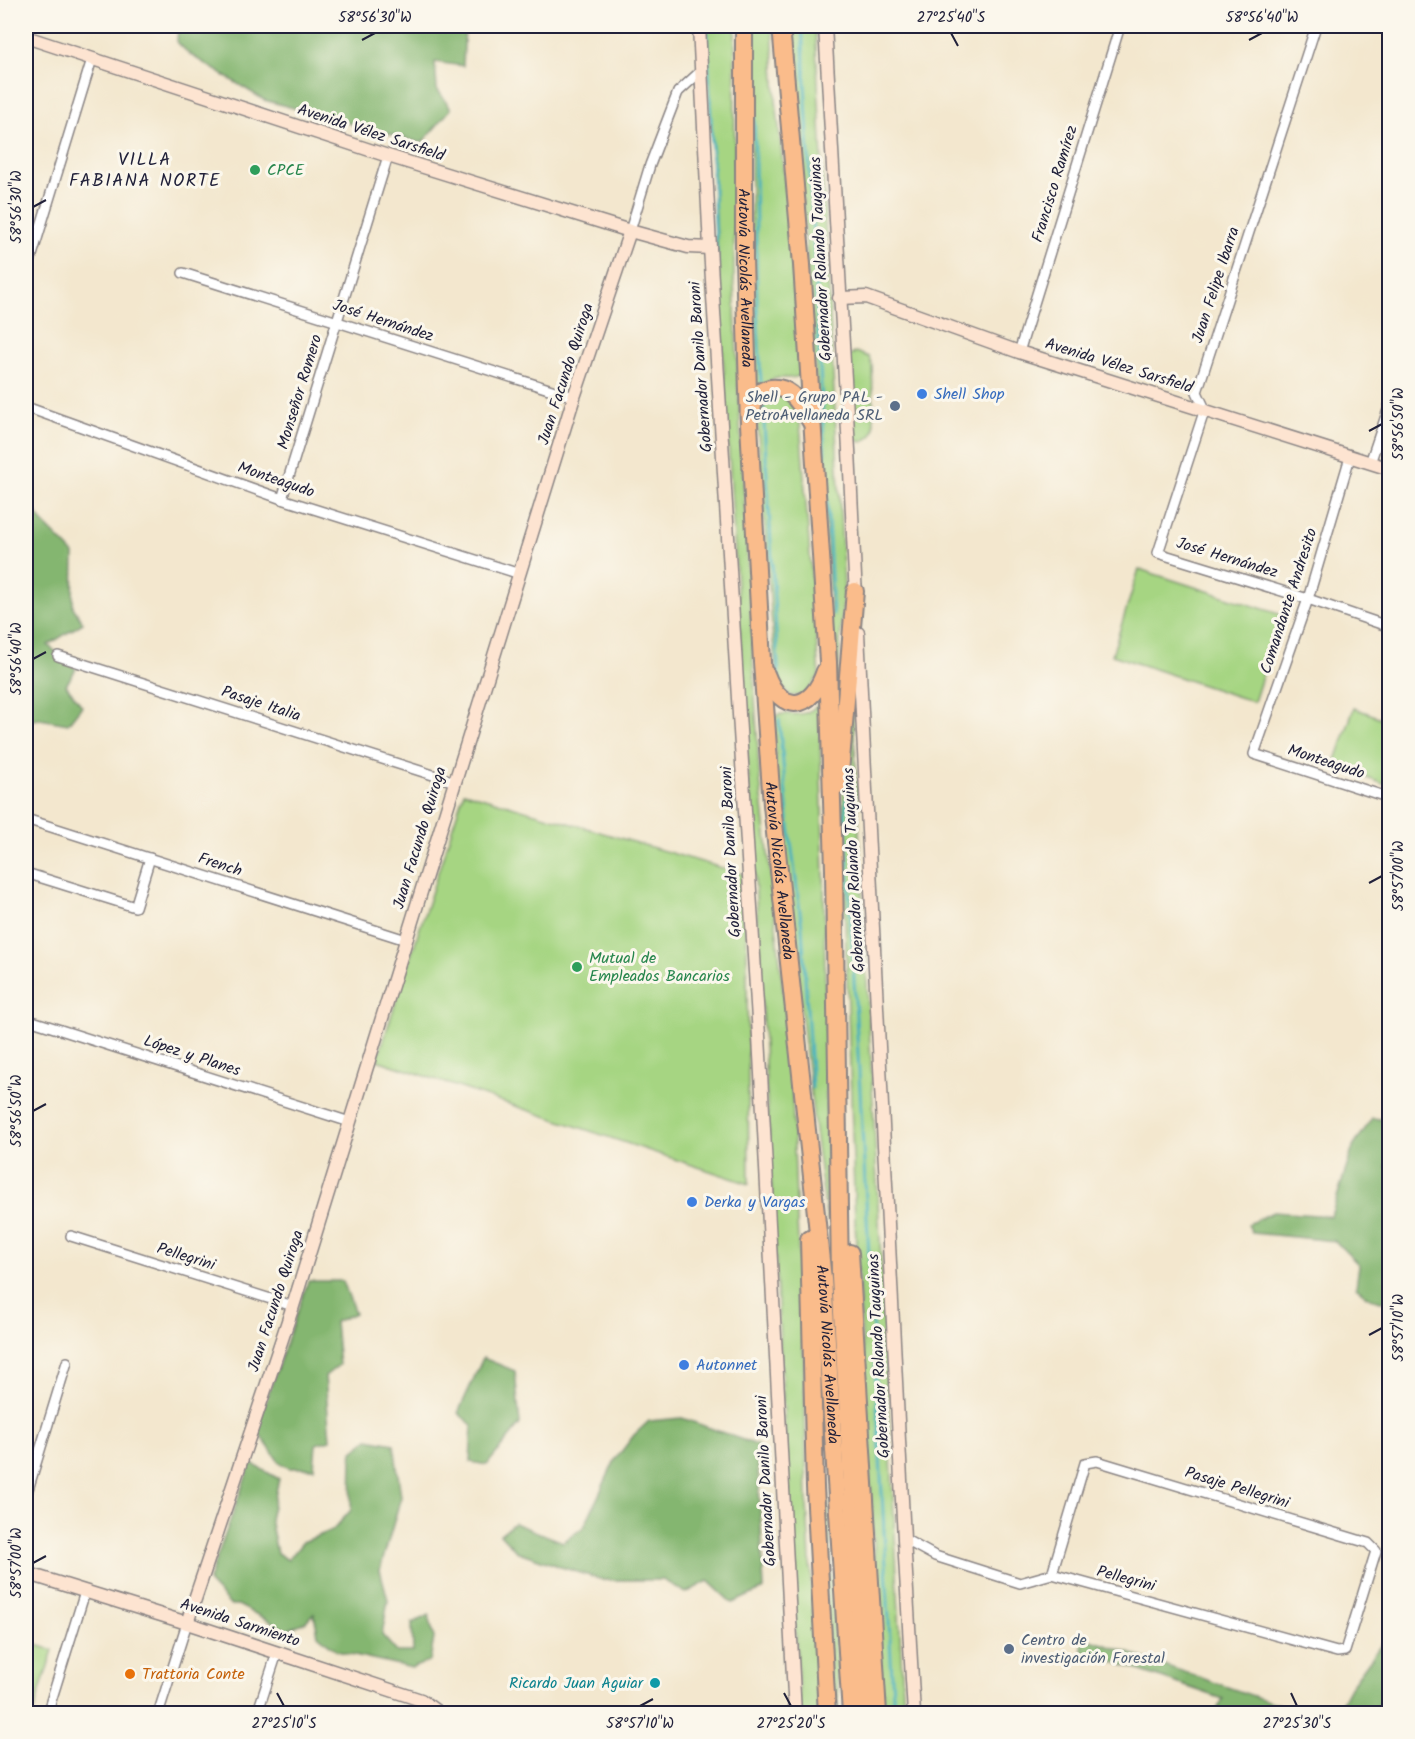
<svg xmlns="http://www.w3.org/2000/svg" width="1415" height="1739" font-family="Kalam,sans-serif">
<style>
.green{fill:#a6d582;stroke:#647c5e;stroke-width:1.5}
.forest{fill:#84b670;stroke:#536c56;stroke-width:1.5}
.lines{fill:none;stroke-linecap:round;stroke-linejoin:round}
.stream{stroke:#41afbe;stroke-width:3}
.street-casing{stroke:#8a8484;stroke-width:12}
.secondary-casing{stroke:#8a8484;stroke-width:15}
.highway-casing{stroke:#8a8484;stroke-width:20}
.street{stroke:#fff;stroke-width:9}
.secondary{stroke:#fde4d1;stroke-width:12}
.highway{stroke:#fabc8b;stroke-width:16}
.ticks{fill:none;stroke:#22223b;stroke-width:2}
.leisure-dot{fill:#2e9e5b;stroke:#fbf7ec;stroke-width:2}
.shop-dot{fill:#3f7fe0;stroke:#fbf7ec;stroke-width:2}
.service-dot{fill:#5c6f8a;stroke:#fbf7ec;stroke-width:2}
.food-dot{fill:#e8710a;stroke:#fbf7ec;stroke-width:2}
.culture-dot{fill:#0f9aa8;stroke:#fbf7ec;stroke-width:2}
.labels{text-anchor:middle;dominant-baseline:central;stroke-width:6;stroke-linejoin:round;paint-order:stroke}
.street-label{font-size:16px;fill:#22223b;stroke:#fbf7ec}
.leisure-label{font-size:16px;fill:#27864d;stroke:#fbf7ec;text-anchor:start}
.shop-label{font-size:16px;fill:#366cbe;stroke:#fbf7ec;text-anchor:start}
.service-label{font-size:16px;fill:#4e5e75;stroke:#fbf7ec;text-anchor:end}
.food-label{font-size:16px;fill:#c56008;stroke:#fbf7ec;text-anchor:start}
.culture-label{font-size:16px;fill:#0d838f;stroke:#fbf7ec;text-anchor:end}
.neighbourhood-label{font-size:18px;letter-spacing:1.5px;fill:#22223b;stroke:#fbf7ec}
.neatline{fill:none;stroke:#22223b;stroke-width:2}
.ticks-label{font-size:15px;text-anchor:middle;fill:#22223b}
</style>
<rect width="100%" height="100%" fill="#fbf7ec"/>
<filter id="ink" filterUnits="userSpaceOnUse"><feTurbulence type="fractalNoise" baseFrequency=".0167" numOctaves="2"/><feDisplacementMap in="SourceGraphic" scale="12" xChannelSelector="R" yChannelSelector="G"/><feConvolveMatrix kernelMatrix="1 2 1 2 8 2 1 2 1" color-interpolation-filters="sRGB"/></filter>
<filter id="wash" filterUnits="userSpaceOnUse"><feTurbulence type="fractalNoise" baseFrequency=".008" numOctaves="4" result="noise"/><feDisplacementMap in="SourceGraphic" scale="24" xChannelSelector="R" yChannelSelector="G"/><feGaussianBlur stdDeviation="1.35" result="paint"/><feColorMatrix in="noise" values="0 0 0 0 0 0 0 0 0 0 0 0 0 0 0 0 0 1.4 0 .05"/><feComposite in="paint" operator="in"/></filter>
<g filter="url(#wash)">
<rect width="100%" height="100%" fill="#f3e7ce"/>
<g class="green">
<polygon points="706,26 735,26 734,282 738,385 759,770 791,1063 796,1200 804,1363 807,1503 818,1713 800,1713 756,897 723,356"/>
<path d="M751 26H772L776 100 790 231 801 370 800 375C791 381 783 376 773 379 767 381 761 387 756 392L751 306Z"/>
<polygon points="790,26 815,26 844,586 835,714 823,479"/>
<polygon points="856,352 869,357 872,366 874,429 872,435 863,442 854,440 849,356"/>
<path d="M778 393 799 410 819 676 804 695 791 696 776 681 757 420C757 406 765 397 778 393Z"/>
<polygon points="1139,569 1282,615 1254,702 1112,655"/>
<polygon points="849,632 904,1713 884,1713 855,1222 842,823"/>
<path d="M819 704 824 879 827 1222 815 1131 778 808 774 717C788 708 799 723 819 704Z"/>
<polygon points="1354,708 1389,721 1389,786 1334,766"/>
<polygon points="464,792 746,875 749,1184 377,1060"/>
<polygon points="828,1495 839,1713 831,1713 822,1496"/>
<polygon points="26,1642 53,1650 33,1713 26,1713"/>
</g>
<g class="forest">
<polygon points="178,26 465,26 463,66 435,62 437,89 451,109 422,143 264,100 189,54 177,42"/>
<polygon points="26,499 45,525 74,554 73,607 83,623 48,645 76,669 66,685 82,706 68,724 40,719 26,721"/>
<polygon points="1372,1118 1389,1120 1389,1161 1386,1167 1390,1168 1389,1303 1370,1298 1356,1287 1359,1265 1335,1241 1252,1233 1248,1224 1273,1212 1331,1216 1353,1147"/>
<polygon points="308,1281 343,1281 355,1313 335,1322 339,1365 325,1376 330,1440 316,1444 314,1468 289,1468 279,1462 256,1429"/>
<polygon points="483,1358 515,1371 520,1424 487,1465 470,1462 472,1425 458,1413"/>
<polygon points="682,1418 757,1445 764,1589 732,1603 708,1581 686,1593 663,1580 603,1580 561,1567 516,1551 500,1534 514,1523 563,1542 584,1527 615,1460 634,1435 649,1421"/>
<polygon points="368,1439 394,1444 401,1497 380,1570 388,1600 382,1635 397,1652 413,1652 412,1623 429,1615 434,1638 430,1661 412,1668 337,1651 318,1635 314,1614 305,1622 287,1630 238,1605 230,1605 208,1582 251,1463 279,1479 270,1519 277,1553 288,1560 303,1542 333,1530 351,1510 352,1452"/>
<polygon points="1389,1634 1389,1671 1377,1713 1215,1713 1223,1699 1082,1651 1083,1637 1300,1712 1326,1707 1336,1713 1350,1687"/>
</g>
<g class="lines">
<g class="stream">
<polyline points="707,26 717,267"/>
<polyline points="753,26 757,306 761,382"/>
<polyline points="802,26 833,614"/>
<polyline points="763,406 779,683"/>
<polyline points="779,720 788,818 802,928 812,1088"/>
<polyline points="848,796 845,815 894,1714"/>
</g>
</g>
</g>
<g filter="url(#ink)">
<g class="lines">
<g class="street-casing">
<g id="street">
<polyline points="1316,26 1197,392 1205,409 1158,553 1308,599 1390,627"/>
<polyline points="630,231 650,165 678,92 701,71"/>
<polyline points="183,273 574,397"/>
<polyline points="26,275 92,59"/>
<polyline points="1019,352 1120,26"/>
<polyline points="26,407 282,499 520,574"/>
<polyline points="1350,457 1308,599 1254,754 1390,798"/>
<polyline points="1370,463 1390,404"/>
<polyline points="282,499 388,156"/>
<polyline points="58,656 455,782"/>
<polyline points="26,819 406,940"/>
<polyline points="26,873 135,907 150,858"/>
<polyline points="26,1019 350,1122"/>
<polyline points="71,1236 293,1306"/>
<polyline points="26,1496 67,1362"/>
<polyline points="904,1539 935,1556 1020,1583 1052,1574 1337,1652 1345,1651 1376,1551 1368,1543 1097,1461 1085,1463 1052,1574"/>
<polyline points="47,1714 85,1592"/>
<polyline points="158,1714 187,1623"/>
<polyline points="257,1714 277,1653"/>
</g>
</g>
<g class="secondary-casing">
<g id="secondary">
<polyline points="699,26 710,248 759,1036 795,1714"/>
<polyline points="825,26 849,450 856,598"/>
<polyline points="26,37 388,156 630,231 688,247 710,248"/>
<polyline points="839,298 866,297 1019,352 1390,469"/>
<polyline points="858,633 904,1539 914,1714"/>
<polyline points="26,1573 187,1623 421,1700 440,1714"/>
<polyline points="187,1623 293,1306 574,397 630,231"/>
</g>
</g>
<g class="highway-casing">
<g id="highway">
<path id="s1" d="M744 26V259L749 424 762 662 772 805 823 1279 851 1714"/>
<polyline points="781,26 802,265 828,662 834,870 840,1277 865,1714"/>
<path d="M751 414C752 410 753 404 755 400 761 385 780 385 791 394 800 402 805 412 811 422"/>
<path d="M766 674C781 715 812 711 825 671"/>
<polyline points="839,785 855,591"/>
<polyline points="809,1239 815,1487 827,1714"/>
<polyline points="850,1253 878,1714"/>
</g>
</g>
<use href="#street" class="street"/>
<use href="#secondary" class="secondary"/>
<use href="#highway" class="highway"/>
</g>
</g>
<path class="ticks" d="M951 33 958 46M362 40 375 33M1249 40 1262 33M33 207 46 200M1369 431 1382 424M33 659 46 652M1369 883 1382 876M33 1111 46 1104M1369 1335 1382 1328M33 1563 46 1556M277 1693 284 1706M784 1693 791 1706M1291 1693 1297 1706M640 1706 653 1699"/>
<g class="leisure-dot">
<circle cx="255" cy="170" r="6"/>
<circle cx="577" cy="967" r="6"/>
</g>
<g class="shop-dot">
<circle cx="922" cy="394" r="6"/>
<circle cx="692" cy="1202" r="6"/>
<circle cx="684" cy="1365" r="6"/>
</g>
<g class="service-dot">
<circle cx="895" cy="406" r="6"/>
<circle cx="1009" cy="1649" r="6"/>
</g>
<circle class="food-dot" cx="130" cy="1674" r="6"/>
<circle class="culture-dot" cx="655" cy="1683" r="6"/>
<g class="labels">
<g class="street-label">
<text transform="translate(371 133) rotate(18)">Avenida Vélez Sarsfield</text>
<text transform="translate(1055 184) rotate(-73)">Francisco Ramírez</text>
<text transform="translate(821 259) rotate(-93)">Gobernador Rolando Tauguinas</text>
<text stroke="none"><textPath href="#s1" startOffset="252">Autovía Nicolás Avellaneda</textPath></text>
<text transform="translate(1216 285) rotate(-72)">Juan Felipe Ibarra</text>
<text transform="translate(383 321) rotate(18)">José Hernández</text>
<text transform="translate(1119 366) rotate(17)">Avenida Vélez Sarsfield</text>
<text transform="translate(701 367) rotate(-94)">Gobernador Danilo Baroni</text>
<text transform="translate(566 374) rotate(-72)">Juan Facundo Quiroga</text>
<text transform="translate(300 392) rotate(-73)">Monseñor Romero</text>
<text transform="translate(276 480) rotate(19)">Monteagudo</text>
<text transform="translate(1227 558) rotate(17)">José Hernández</text>
<text transform="translate(1289 601) rotate(-72)">Comandante Andresito</text>
<text transform="translate(261 704) rotate(18)">Pasaje Italia</text>
<text transform="translate(1326 762) rotate(18)">Monteagudo</text>
<text transform="translate(420 838) rotate(-73)">Juan Facundo Quiroga</text>
<text transform="translate(731 852) rotate(-93)">Gobernador Danilo Baroni</text>
<text transform="translate(220 865) rotate(18)">French</text>
<text transform="translate(854 870) rotate(-93)">Gobernador Rolando Tauguinas</text>
<text stroke="none"><textPath href="#s1" startOffset="846">Autovía Nicolás Avellaneda</textPath></text>
<text transform="translate(192 1056) rotate(18)">López y Planes</text>
<text transform="translate(186 1257) rotate(17)">Pellegrini</text>
<text transform="translate(276 1301) rotate(-72)">Juan Facundo Quiroga</text>
<text stroke="none"><textPath href="#s1" startOffset="1332">Autovía Nicolás Avellaneda</textPath></text>
<text transform="translate(879 1356) rotate(-93)">Gobernador Rolando Tauguinas</text>
<text transform="translate(766 1481) rotate(-93)">Gobernador Danilo Baroni</text>
<text transform="translate(1237 1488) rotate(17)">Pasaje Pellegrini</text>
<text transform="translate(1126 1579) rotate(15)">Pellegrini</text>
<text transform="translate(240 1623) rotate(18)">Avenida Sarmiento</text>
</g>
<g class="leisure-label">
<text x="267" y="170">CPCE</text>
<text x="589" y="958">Mutual de<tspan x="589" dy="18">Empleados Bancarios</tspan></text>
</g>
<g class="shop-label">
<text x="934" y="394">Shell Shop</text>
<text x="704" y="1202">Derka y Vargas</text>
<text x="696" y="1365">Autonnet</text>
</g>
<g class="service-label">
<text x="883" y="397">Shell - Grupo PAL -<tspan x="883" dy="18">PetroAvellaneda SRL</tspan></text>
<text x="1021" y="1640" text-anchor="start">Centro de<tspan x="1021" dy="18">investigación Forestal</tspan></text>
</g>
<g class="food-label">
<text x="142" y="1674">Trattoria Conte</text>
</g>
<g class="culture-label">
<text x="643" y="1683">Ricardo Juan Aguiar</text>
</g>
<g class="neighbourhood-label">
<text x="145" y="160">VILLA<tspan x="145" dy="21">FABIANA NORTE</tspan></text>
</g>
</g>
<rect width="1415" height="1739" fill="none" stroke="#fbf7ec" stroke-width="66"/>
<rect x="33" y="33" width="1349" height="1673" class="neatline"/>
<g class="ticks-label">
<text x="375" y="22">58°56'30"W</text>
<text x="951" y="22">27°25'40"S</text>
<text x="1262" y="22">58°56'40"W</text>
<text transform="translate(16 207) rotate(-90)" y="5">58°56'30"W</text>
<text transform="translate(1398 424) rotate(-90)" y="5">58°56'50"W</text>
<text transform="translate(16 659) rotate(-90)" y="5">58°56'40"W</text>
<text transform="translate(1398 876) rotate(-90)" y="5">58°57'00"W</text>
<text transform="translate(16 1111) rotate(-90)" y="5">58°56'50"W</text>
<text transform="translate(1398 1328) rotate(-90)" y="5">58°57'10"W</text>
<text transform="translate(16 1563) rotate(-90)" y="5">58°57'00"W</text>
<text x="284" y="1728">27°25'10"S</text>
<text x="640" y="1728">58°57'10"W</text>
<text x="791" y="1728">27°25'20"S</text>
<text x="1297" y="1728">27°25'30"S</text>
</g>
</svg>
